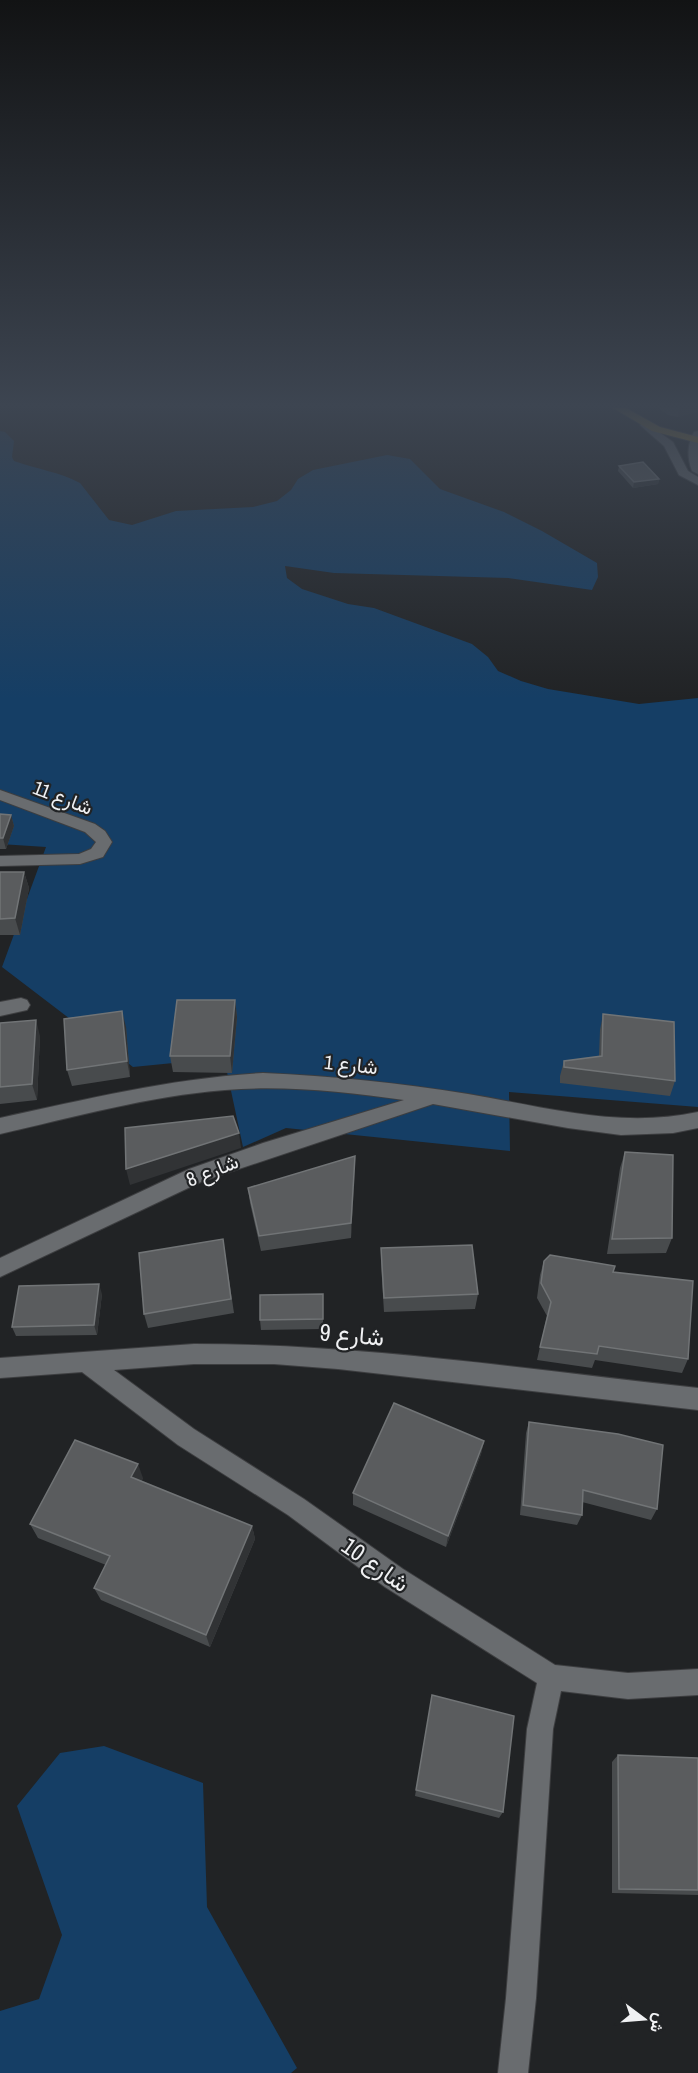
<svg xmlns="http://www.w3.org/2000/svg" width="698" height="2073" font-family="'Archivo Narrow',Vazirmatn,sans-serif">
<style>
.green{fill:#153e65}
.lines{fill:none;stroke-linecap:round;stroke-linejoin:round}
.minor-casing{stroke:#3d3e40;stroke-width:2}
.major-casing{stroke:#3d3e40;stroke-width:2}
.minor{fill:#696c6f;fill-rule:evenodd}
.major{fill:#a08432;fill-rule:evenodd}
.wall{fill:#484b4d}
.shaded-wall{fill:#313335}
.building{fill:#5a5c5e;stroke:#717476;stroke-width:1.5}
.labels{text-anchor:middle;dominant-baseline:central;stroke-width:4.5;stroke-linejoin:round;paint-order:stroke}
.street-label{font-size:20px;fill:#f0f1f3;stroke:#212325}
.near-street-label{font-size:24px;fill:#f0f1f3;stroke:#212325}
</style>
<rect width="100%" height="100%" fill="#212325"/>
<g class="green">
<path d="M0 431 5 432 14 441 12 457 14 461C36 469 60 472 80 483L109 520 132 525 176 511 253 507 277 501 291 490 298 479 313 470 387 455 410 459 440 489 504 512 542 531 597 563 598 577 592 590 508 578 334 573 285 566 287 578 302 589 348 604 374 608 472 644 488 657 498 671 521 681 548 689 639 704 698 698V1107L509 1092 510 1151 286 1128 243 1147 224 1058 133 1067 2 967 46 847 0 844Z"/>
<polygon points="104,1746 203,1783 207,1907 297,2068 291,2073 0,2073 0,2011 39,1999 62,1935 17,1806 60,1753"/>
</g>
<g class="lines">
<g class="minor-casing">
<g id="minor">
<polygon points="645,422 673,442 688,471 698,477 698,485 679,475 664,446 640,425"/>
<path d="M698 431V474L692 471C687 458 687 444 694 432Z"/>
<polygon points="0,790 95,824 105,831 112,842 103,857 80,864 0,866 0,856 79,854 91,849 96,842 85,832 0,800"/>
<polygon points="21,998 27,1000 30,1005 27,1010 0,1016 0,1002"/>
<path d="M263 1073C332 1076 400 1083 468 1094 545 1107 620 1129 698 1112V1128L673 1133 621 1135 568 1128 433 1104 203 1181 0 1277V1258L189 1169 263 1143 404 1100C345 1092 285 1085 225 1090 149 1096 74 1117 0 1134V1118C87 1099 173 1078 263 1073Z"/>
<path d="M194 1344C363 1344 531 1370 698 1388V1410L338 1369 274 1364H194L114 1370 194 1429 304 1499 403 1569 555 1665 628 1673 698 1669V1695L628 1699 561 1691 553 1729 536 1998 528 2073H498L506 1998 527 1729 537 1683 385 1587 288 1515 178 1445 82 1372 0 1378V1358Z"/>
</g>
</g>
<g class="major-casing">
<polygon id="major" points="613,408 626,408 660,427 698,437 698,443 652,431"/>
</g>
<use href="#minor" class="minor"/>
<use href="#major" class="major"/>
</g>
<g class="wall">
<polygon points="659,408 698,408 678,417 668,415"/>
<polygon points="619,466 659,479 658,484 633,488 618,471"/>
<polygon points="0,814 11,815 14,826 6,849 0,849"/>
<polygon points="0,872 24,872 29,888 20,935 0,935"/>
<polygon points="235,1000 237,1017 232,1073 173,1072 170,1056"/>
<polygon points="603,1014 675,1081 670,1096 560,1083 560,1076 564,1061 599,1056 600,1030"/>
<polygon points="0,1023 40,1036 37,1100 0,1104"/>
<polygon points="126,1027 130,1077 72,1086 67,1070"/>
<polygon points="625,1152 672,1238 666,1253 607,1254 620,1168"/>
<polygon points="355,1156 351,1238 261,1251 250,1203 248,1188"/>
<polygon points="223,1239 234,1313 148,1328 144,1314"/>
<polygon points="381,1248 478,1294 475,1309 384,1312 381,1263"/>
<polygon points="544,1261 613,1272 688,1359 682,1373 595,1360 592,1368 537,1360 547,1316 537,1298 540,1275"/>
<polygon points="102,1294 97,1335 16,1336 12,1327"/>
<polygon points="323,1294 323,1329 261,1330 260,1320"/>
<polygon points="529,1422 657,1509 651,1520 582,1502 582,1515 577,1525 520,1515 526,1433"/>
<polygon points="484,1441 481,1454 446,1547 353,1505 353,1493"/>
<polygon points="143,1478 141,1482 252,1526 255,1539 210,1647 101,1600 94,1588 106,1565 38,1538 30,1524"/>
<polygon points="432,1695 503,1812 499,1818 415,1796"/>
<polygon points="618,1755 698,1758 698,1895 612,1893 612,1762"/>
</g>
<g class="shaded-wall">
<polygon points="679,408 698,408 698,412 678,417"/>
<polygon points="659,479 658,484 633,488 634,482"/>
<polygon points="11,815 14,826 6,849 3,838"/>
<polygon points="24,872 29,888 20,935 15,918"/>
<polygon points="235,1000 237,1017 232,1073 230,1056"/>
<polygon points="122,1011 126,1027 130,1077 127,1061"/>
<polygon points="36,1020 40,1036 37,1100 32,1084"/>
<polygon points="239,1133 241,1148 130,1185 126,1169"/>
<polygon points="355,1156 355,1171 351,1238 351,1223"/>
<polygon points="99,1284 102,1294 97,1335 94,1325"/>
<polygon points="484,1441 481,1454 446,1547 448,1536"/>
<polygon points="138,1464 143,1478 136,1492 131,1477"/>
<polygon points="252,1526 255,1539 210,1647 206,1635"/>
</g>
<g class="building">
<polygon points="643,462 659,479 634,482 619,466"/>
<polygon points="0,814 11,815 3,838 0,838"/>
<polygon points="0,872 24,872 15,918 0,919"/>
<polygon points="177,1000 235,1000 230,1056 170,1056"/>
<polygon points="122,1011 127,1061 67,1070 64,1019"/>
<polygon points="603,1014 674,1022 675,1081 564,1067 564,1061 602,1056"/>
<polygon points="36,1020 32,1084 0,1087 0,1023"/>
<polygon points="233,1116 239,1133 126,1169 125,1128"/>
<polygon points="625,1152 673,1155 672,1238 612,1239"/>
<polygon points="355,1156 351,1223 259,1236 248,1188"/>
<polygon points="223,1239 231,1299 144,1314 139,1253"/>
<polygon points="472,1245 478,1294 384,1298 381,1248"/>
<polygon points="550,1255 615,1266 613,1272 693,1281 688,1359 599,1346 597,1354 540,1347 551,1302 541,1283 544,1261"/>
<polygon points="99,1284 94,1325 12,1327 19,1286"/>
<polygon points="323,1294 323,1319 260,1320 260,1295"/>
<polygon points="394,1403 484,1441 448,1536 353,1493"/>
<polygon points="529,1422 618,1434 663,1445 657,1509 583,1490 582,1515 523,1505"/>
<polygon points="75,1440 138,1464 131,1477 252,1526 206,1635 94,1588 110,1556 30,1524"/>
<polygon points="432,1695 514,1716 503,1812 416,1790"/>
<polygon points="618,1755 698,1758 698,1890 619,1889"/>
</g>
<linearGradient id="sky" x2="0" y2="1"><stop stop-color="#121314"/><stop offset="0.58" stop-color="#3d4551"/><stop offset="1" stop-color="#3d4551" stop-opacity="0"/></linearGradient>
<rect width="698" height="699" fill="url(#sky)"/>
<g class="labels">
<g class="street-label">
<text transform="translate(63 797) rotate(21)">شارع 11</text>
<text transform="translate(351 1064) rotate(6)">شارع 1</text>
<text transform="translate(212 1170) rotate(-22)">شارع 8</text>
</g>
<g class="near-street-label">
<text transform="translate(352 1334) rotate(5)">شارع 9</text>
<text transform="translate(376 1564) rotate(35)">شارع 10</text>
</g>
</g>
<g transform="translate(644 2019) rotate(106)" stroke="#212325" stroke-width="4.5" paint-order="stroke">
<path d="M0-4.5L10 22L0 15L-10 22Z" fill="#f0f1f3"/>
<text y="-9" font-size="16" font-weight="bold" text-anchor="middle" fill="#f0f1f3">ش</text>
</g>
</svg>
